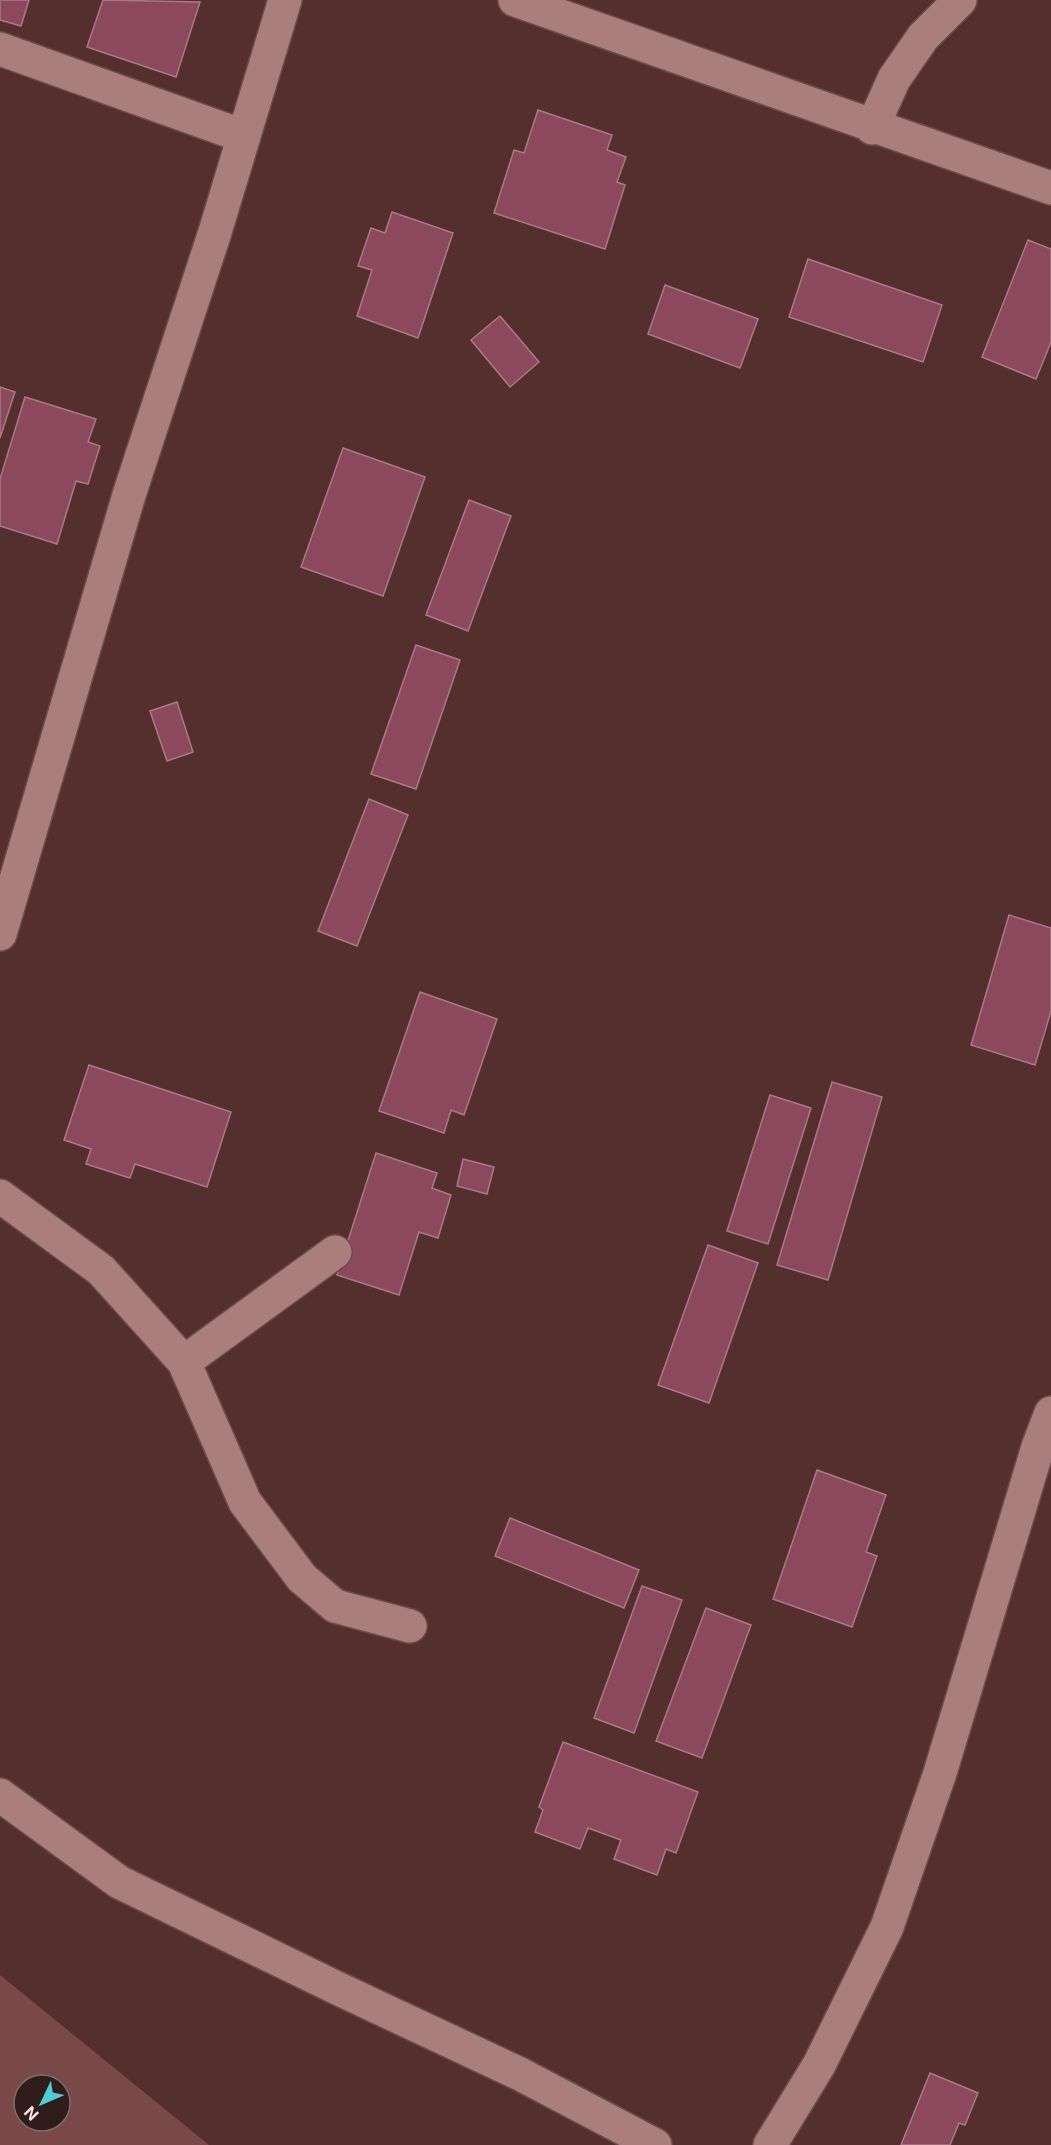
<svg xmlns="http://www.w3.org/2000/svg" width="1051" height="2145" font-family="Inter,sans-serif">
<style>
.green{fill:#784948;fill-rule:evenodd}
.building{fill:#8c485d;stroke:#a77b86;stroke-width:1.5}
.lines{fill:none;stroke-linecap:round;stroke-linejoin:round}
.minor-casing{stroke:#6b4b4b;stroke-width:36}
.minor{stroke:#aa7e7c;stroke-width:33}
</style>
<rect width="100%" height="100%" fill="#552f2e"/>
<path class="green" d="M0 1975 209 2145H0ZM24 2085H60V2121H24Z"/>
<g class="building">
<polygon points="0,0 29,0 21,26 0,20"/>
<polygon points="103,0 200,2 176,77 87,47"/>
<polygon points="538,110 612,135 607,150 626,157 617,182 625,185 605,249 494,213 514,150 524,153"/>
<polygon points="392,212 453,233 418,338 357,316 372,270 358,266 371,228 385,233"/>
<polygon points="1028,240 1051,249 1051,342 1036,379 982,357"/>
<polygon points="808,259 942,305 923,362 789,317"/>
<polygon points="665,285 758,319 740,368 648,334"/>
<polygon points="500,316 539,362 510,387 471,340"/>
<polygon points="0,387 15,392 0,438"/>
<polygon points="25,397 96,419 88,442 100,446 88,484 76,481 57,544 0,526 0,479"/>
<polygon points="343,448 425,477 383,596 301,567"/>
<polygon points="469,500 511,516 468,631 426,615"/>
<polygon points="416,645 460,660 416,789 371,774"/>
<polygon points="177,702 193,752 167,761 150,711"/>
<polygon points="369,799 408,815 357,946 318,931"/>
<polygon points="1009,915 1051,928 1051,1011 1035,1065 971,1045"/>
<polygon points="420,992 497,1019 464,1115 451,1110 444,1133 379,1111"/>
<polygon points="89,1065 231,1112 207,1187 135,1164 130,1178 86,1164 91,1149 64,1140"/>
<polygon points="832,1082 882,1097 828,1280 777,1265"/>
<polygon points="770,1095 811,1108 768,1244 727,1231"/>
<polygon points="376,1153 437,1173 432,1188 451,1195 438,1238 419,1232 399,1295 337,1275"/>
<polygon points="463,1159 494,1167 487,1194 457,1186"/>
<polygon points="708,1245 758,1263 709,1403 658,1385"/>
<polygon points="817,1470 886,1495 866,1552 877,1556 852,1627 773,1599"/>
<polygon points="510,1518 639,1570 624,1608 495,1556"/>
<polygon points="642,1586 682,1600 634,1733 594,1718"/>
<polygon points="706,1608 751,1625 702,1758 656,1741"/>
<polygon points="563,1742 698,1792 676,1853 666,1849 657,1875 614,1859 621,1840 588,1828 580,1849 535,1832 543,1810 539,1807"/>
<polygon points="930,2073 978,2093 965,2125 959,2123 950,2145 901,2145"/>
</g>
<g class="lines">
<g class="minor-casing">
<g id="minor">
<polyline points="515,0 1051,188"/>
<polyline points="0,49 243,136"/>
<polyline points="872,128 894,79 923,37 960,0"/>
<polyline points="0,934 129,495 215,232 285,0"/>
<polyline points="0,1196 101,1270 184,1362 245,1502 302,1578 335,1606 410,1626"/>
<polyline points="184,1362 335,1252"/>
<polyline points="0,1795 119,1882 339,1989 520,2074 655,2145"/>
<polyline points="770,2145 819,2065 887,1927 940,1773 1038,1447 1051,1413"/>
</g>
</g>
<use href="#minor" class="minor"/>
</g>
<g transform="translate(42 2103) rotate(226)"><circle r="28" fill="#2f1d1c" stroke="#816c6a" stroke-width="1.5"/>
<path d="M0-4.5L10 22L0 15L-10 22Z" fill="#51ccd4"/>
<text y="-9" font-size="16" font-weight="bold" text-anchor="middle" fill="#fbe2e0">N</text>
</g>
</svg>
